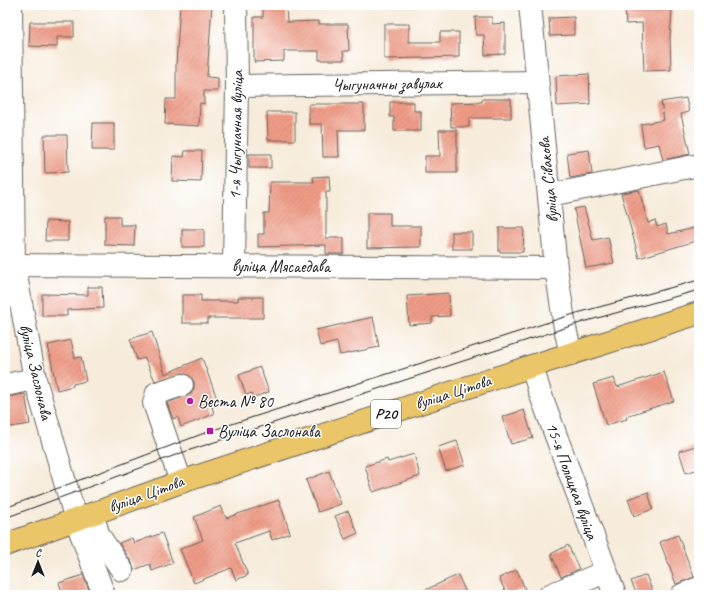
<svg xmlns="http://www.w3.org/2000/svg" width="704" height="600" font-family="Caveat,sans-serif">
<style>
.building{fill:url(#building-hatch)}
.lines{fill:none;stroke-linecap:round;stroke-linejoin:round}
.minor-casing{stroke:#69655f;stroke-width:24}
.major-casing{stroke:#69655f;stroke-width:24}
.minor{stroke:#fff;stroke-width:22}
.major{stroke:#ebc669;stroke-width:22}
.tram{stroke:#1c1c1c;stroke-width:1}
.poi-dot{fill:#b5179e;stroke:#fff;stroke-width:1.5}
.labels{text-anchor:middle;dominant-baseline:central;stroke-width:3;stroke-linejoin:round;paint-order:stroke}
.shield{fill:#fff;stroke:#606060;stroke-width:1}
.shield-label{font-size:16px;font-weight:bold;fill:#1c1c1c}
.street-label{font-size:17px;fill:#1c1c1c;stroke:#fff}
.poi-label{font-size:17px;fill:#1c1c1c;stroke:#fff;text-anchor:start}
</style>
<defs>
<pattern id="building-hatch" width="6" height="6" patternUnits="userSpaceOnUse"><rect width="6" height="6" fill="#ef9b86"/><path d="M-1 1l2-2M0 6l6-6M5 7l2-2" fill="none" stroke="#cc8573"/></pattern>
</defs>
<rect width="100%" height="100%" fill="#fff"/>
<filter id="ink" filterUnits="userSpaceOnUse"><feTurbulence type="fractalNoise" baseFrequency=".025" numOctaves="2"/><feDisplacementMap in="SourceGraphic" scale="8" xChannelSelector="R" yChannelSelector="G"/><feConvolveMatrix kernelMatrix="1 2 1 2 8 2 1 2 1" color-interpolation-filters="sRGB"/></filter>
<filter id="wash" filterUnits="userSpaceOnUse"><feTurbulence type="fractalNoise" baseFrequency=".012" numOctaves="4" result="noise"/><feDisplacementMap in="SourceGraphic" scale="16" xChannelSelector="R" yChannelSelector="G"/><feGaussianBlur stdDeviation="0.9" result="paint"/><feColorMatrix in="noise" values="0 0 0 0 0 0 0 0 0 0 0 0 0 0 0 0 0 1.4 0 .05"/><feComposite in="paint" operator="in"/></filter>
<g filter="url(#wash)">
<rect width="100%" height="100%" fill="#f7ecdb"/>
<g id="blocks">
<g class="building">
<polygon points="180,5 212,5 207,77 218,78 218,91 204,91 204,104 200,103 199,126 165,124 166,99 176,99 176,65"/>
<polygon points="263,5 286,5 287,22 319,21 319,24 348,24 349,51 343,51 344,60 319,60 319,51 284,51 284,61 254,62 254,17 263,17"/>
<polygon points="625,10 672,10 670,37 671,70 644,71 642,23 626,24"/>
<polygon points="475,17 492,17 492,24 505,23 505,54 485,55 484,35 476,35"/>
<polygon points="574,17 574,35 550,36 549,18"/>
<polygon points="30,22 74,22 74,37 57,37 57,47 29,46"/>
<polygon points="384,24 409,24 409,42 440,42 440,32 459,32 459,57 384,59"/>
<polygon points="589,74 590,104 557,106 556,76"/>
<polygon points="686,98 689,112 681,114 690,154 663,160 659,144 644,147 641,124 664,120 661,102"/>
<polygon points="482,99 511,99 511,118 469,118 469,127 451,127 450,103 482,102"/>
<polygon points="390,102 414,102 414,111 421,111 421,131 394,131 394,117 390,117"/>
<polygon points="309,104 364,104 364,130 338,130 339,157 323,157 322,124 309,124"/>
<polygon points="267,112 295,112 295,140 268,140"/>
<polygon points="93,123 114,123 114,150 92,150"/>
<polygon points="439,130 457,130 457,173 425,173 425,156 440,156"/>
<polygon points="44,135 67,135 68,172 45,173"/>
<polygon points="589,150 592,174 570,178 567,153"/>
<polygon points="185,151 202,151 201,182 172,181 173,156 184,157"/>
<rect x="249" y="154" width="22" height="14"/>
<polygon points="329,176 330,192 326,192 326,238 344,238 344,254 326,254 326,245 258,247 258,234 264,234 264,213 269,213 270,182 314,182 313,177"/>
<polygon points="639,190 648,223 655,220 657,227 666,224 668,234 699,227 699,240 639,258 621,193"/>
<polygon points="584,207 593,240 608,237 614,263 586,268 574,209"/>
<polygon points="367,213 390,213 390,226 421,226 421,247 367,248"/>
<polygon points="105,216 120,216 120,225 135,225 134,246 105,245"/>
<polygon points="46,221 68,222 68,241 45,241"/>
<polygon points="499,228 524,228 523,252 499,252"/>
<rect x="182" y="229" width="22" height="18"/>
<rect x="452" y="232" width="20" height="17"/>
<polygon points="88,287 102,287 103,308 67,310 67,316 42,316 42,294 88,295"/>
<polygon points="449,293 450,316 432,317 432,323 409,325 407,296"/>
<polygon points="182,295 201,295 201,301 238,301 238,297 263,297 263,318 208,318 208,323 182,323"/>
<polygon points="373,317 379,347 340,355 337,342 320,346 316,330"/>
<polygon points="152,332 165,374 202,358 219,404 212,407 214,414 181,427 178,417 173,419 167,403 191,394 194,388 194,382 190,376 184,373 155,381 145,358 137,360 130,339"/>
<polygon points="71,340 75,358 81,357 86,381 73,384 73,386 57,390 48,345"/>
<polygon points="260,367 269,392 254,397 252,393 246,395 239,375"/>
<polygon points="664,372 674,401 626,416 627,419 606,425 593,384 614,378 617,387"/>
<polygon points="25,394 30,424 5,428 5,397"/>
<polygon points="524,410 533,438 511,444 502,417"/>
<polygon points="457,441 465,465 446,471 438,447"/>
<polygon points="699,445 699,469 686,473 679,451"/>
<polygon points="414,454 420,476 373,492 365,466 387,459 388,462"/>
<polygon points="329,471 341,504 318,512 306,480"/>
<polygon points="648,492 653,509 634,516 628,499"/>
<polygon points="279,500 290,533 272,540 269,531 235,543 248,575 236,580 231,568 194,583 180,549 203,540 194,517 221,506 226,518"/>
<polygon points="348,511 358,533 345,539 335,516"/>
<polygon points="162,533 173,563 152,571 150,564 134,570 132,563 119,543 132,538 134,543"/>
<polygon points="678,535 694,577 676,584 660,542"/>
<polygon points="568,545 579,569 561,577 551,554"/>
<polygon points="517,570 525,589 507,595 499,578"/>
<polygon points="83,575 89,590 76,595 63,595 59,583"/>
<polygon points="458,575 467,595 414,595"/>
<polygon points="646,575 654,595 637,595 631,581"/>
</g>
</g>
</g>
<g filter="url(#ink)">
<use href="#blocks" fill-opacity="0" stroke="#69655f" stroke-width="1"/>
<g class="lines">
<g class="minor-casing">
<g id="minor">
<polyline points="11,5 14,265 35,379 76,520 104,595"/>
<polyline points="530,5 556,268 565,328 571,354"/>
<polyline points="237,86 537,82"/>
<polyline points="550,195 699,165"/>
<polyline points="5,265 556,268"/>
<polyline points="234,265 237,86 236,5"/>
<polyline points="532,366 539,390 615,595"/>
<polyline points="5,385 35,379"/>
<polyline points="181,482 154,403 157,393 182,385"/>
<polyline points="92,514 99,536 122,570"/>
<polyline points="550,595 605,572"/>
<polyline points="682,595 699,588"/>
</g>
</g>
<g class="major-casing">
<polyline id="major" points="5,545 181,482 532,366 699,313"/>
</g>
<use href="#minor" class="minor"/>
<use href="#major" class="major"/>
<g class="tram">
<polyline points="5,508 210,431 577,313 699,280"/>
<polyline points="5,518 181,453 583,322 699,290"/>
</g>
</g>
</g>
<g class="poi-dot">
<circle cx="190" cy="401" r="4"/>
<rect x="206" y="427" width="8" height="8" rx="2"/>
</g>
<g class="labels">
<rect class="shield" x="371" y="400" width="30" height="28" rx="3"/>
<g class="shield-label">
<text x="386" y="414">Р20</text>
</g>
<g class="street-label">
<text transform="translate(387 84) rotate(-1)">Чыгуначны завулак</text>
<text transform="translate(236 135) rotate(-89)">1-я Чыгуначная вуліца</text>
<text transform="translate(548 180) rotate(-96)">вуліца Сівакова</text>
<text x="281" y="266">вуліца Мясаедава</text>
<text transform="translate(36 372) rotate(77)">вуліца Заслонава</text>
<text transform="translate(453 392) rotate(-18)">вуліца Цітова</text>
<text transform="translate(572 481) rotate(70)">15-я Полацкая вуліца</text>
<text transform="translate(146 494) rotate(-20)">вуліца Цітова</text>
</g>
<g class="poi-label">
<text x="198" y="401">Веста № 80</text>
<text x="218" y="431">Вуліца Заслонава</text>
</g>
</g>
<rect width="704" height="600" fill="none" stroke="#fff" stroke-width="20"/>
<g transform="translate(38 562)" stroke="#ffffff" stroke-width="3" paint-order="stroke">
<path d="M0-3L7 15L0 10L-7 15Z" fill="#1c1c1c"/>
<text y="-6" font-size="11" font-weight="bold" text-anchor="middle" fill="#1c1c1c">С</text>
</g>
</svg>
